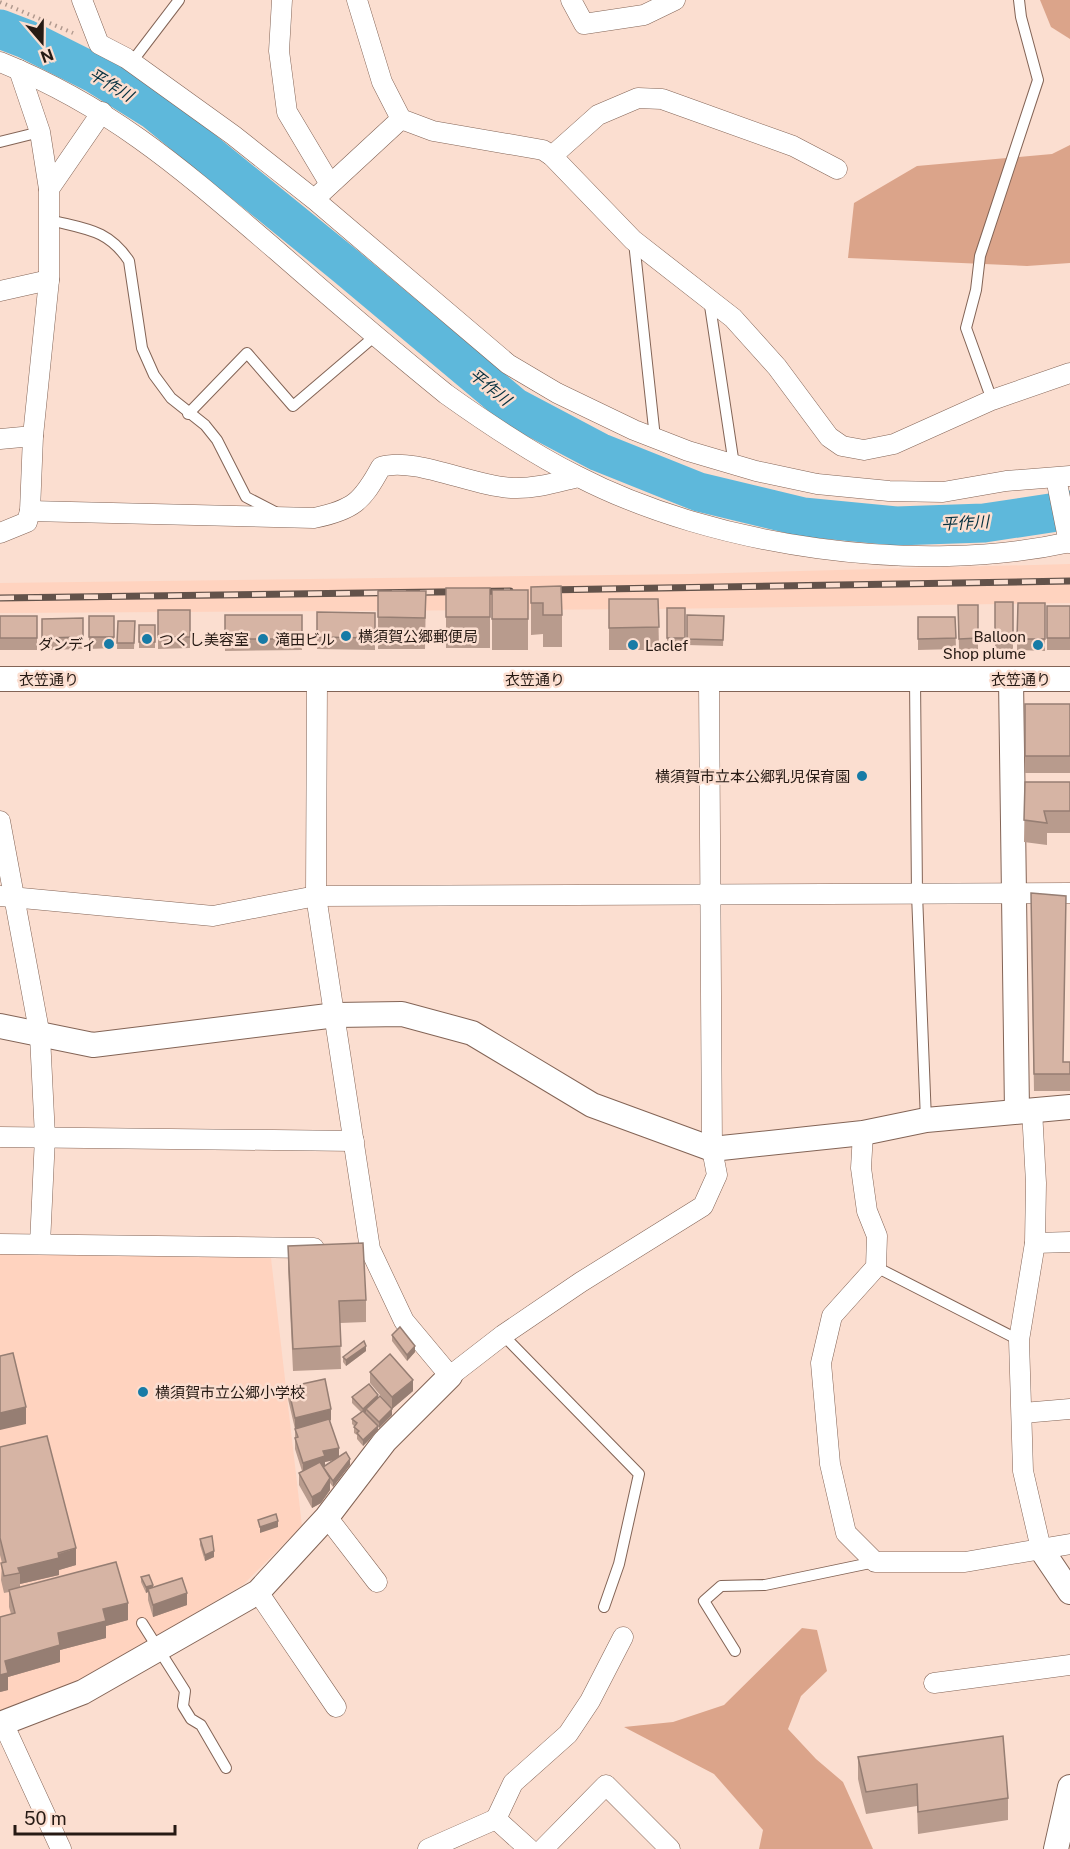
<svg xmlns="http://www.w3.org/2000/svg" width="1070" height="1849" font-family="'Public Sans','Noto Sans JP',sans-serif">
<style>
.built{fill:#ffd3bf}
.green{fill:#dba48a}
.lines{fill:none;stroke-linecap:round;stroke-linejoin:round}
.river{stroke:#5eb8db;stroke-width:39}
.service-casing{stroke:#836456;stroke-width:12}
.minor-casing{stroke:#836456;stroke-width:21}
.tertiary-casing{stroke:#836456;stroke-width:26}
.path{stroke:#b0998e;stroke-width:4;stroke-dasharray:1.5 4.5;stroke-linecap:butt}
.service{stroke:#fff;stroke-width:10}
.minor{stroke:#fff;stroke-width:20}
.tertiary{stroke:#fff;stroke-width:24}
.rail-casing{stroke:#63524a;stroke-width:7}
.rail{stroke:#fbded0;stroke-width:4.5;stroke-dasharray:14;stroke-linecap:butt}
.wall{fill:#b89b8d;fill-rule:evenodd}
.shaded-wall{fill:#967e73}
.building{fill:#d6b4a4;stroke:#967e73;stroke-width:1.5}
.poi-dot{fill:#177ba6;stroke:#fbded0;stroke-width:2}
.labels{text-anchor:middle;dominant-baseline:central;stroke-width:5;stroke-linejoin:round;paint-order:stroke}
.poi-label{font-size:15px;fill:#261a14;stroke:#fbded0;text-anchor:start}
.street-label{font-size:15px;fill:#261a14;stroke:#fbded0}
.water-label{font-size:16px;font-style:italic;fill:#05303f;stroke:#fbded0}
</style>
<rect width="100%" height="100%" fill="#fbded0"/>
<g class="built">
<polygon points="1070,564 1070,603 655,609 0,613 0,583 690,574"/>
<polygon points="0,1254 271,1258 302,1526 244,1584 92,1675 0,1713"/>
</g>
<g class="green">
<polygon points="1040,0 1070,0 1070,39 1051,27"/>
<polygon points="1070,145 1070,263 1027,266 848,258 854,203 917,166 1052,154"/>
<polygon points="802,1628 817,1630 827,1671 801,1696 788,1729 816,1759 843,1782 873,1849 759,1849 763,1830 714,1774 624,1727 673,1722 724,1705"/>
</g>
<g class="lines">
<polyline class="river" points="0,29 26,39 94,73 155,111 347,267 514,407 599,452 699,492 803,517 896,526 984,523 1070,510"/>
<g class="service-casing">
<g id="service">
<polyline points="131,63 179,0"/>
<polyline points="0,142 40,132"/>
<path d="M50 220C85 229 108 229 129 261L142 348 154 375 171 398 205 425 217 440 246 497 279 514"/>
<polyline points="634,242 655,438"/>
<polyline points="709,299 734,465"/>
<polyline points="992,400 966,328 976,290 980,256 1038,80 1021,17 1019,0"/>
<polyline points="188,414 247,353 293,406 375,336"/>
<polyline points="915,679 917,894 926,1120"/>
<polyline points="876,1267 1019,1340"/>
<polyline points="503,1335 639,1474 619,1564 604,1607"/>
<polyline points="142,1623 185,1691 183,1706 191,1719 201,1725 226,1768"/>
<polyline points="735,1651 704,1601 721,1586 765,1585 875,1562"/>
</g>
</g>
<g class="minor-casing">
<g id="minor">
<polyline points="82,0 99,44 126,58 233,135 315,200 508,364 557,393 634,430 688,451 756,471 817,484 889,491 943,492 1006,481 1070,476"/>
<polyline points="282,0 279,51 287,112 330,184"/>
<polyline points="357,0 382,82 401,119 433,131 543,150 552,156 633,240 733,318 777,367 829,437 842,446 864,450 894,444 992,400 1070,373"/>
<polyline points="571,0 584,24 644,15 675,0"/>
<path d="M0 62C114 108 185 172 276 250 332 299 388 347 446 394 488 424 531 453 577 476 714 547 919 576 1070 542"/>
<polyline points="19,70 40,132 49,189"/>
<polyline points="552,156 598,115 638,98 662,99 793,146 837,169"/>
<polyline points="321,193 401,119"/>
<polyline points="0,291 49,280"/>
<polyline points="0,439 33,436"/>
<polyline points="1056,478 1069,543"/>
<path d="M30 511 314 518C353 510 362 502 381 467 413 456 475 487 513 488 535 489 557 482 578 477"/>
<polyline points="0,533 27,522 30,511 33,436 49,280 49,189 102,112"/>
<polyline points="317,679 316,896 370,1249 404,1321 450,1376 503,1335 581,1282 703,1206 717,1175 712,1149 709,679"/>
<polyline points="0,821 40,1036 45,1137 40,1244"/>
<polyline points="0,896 213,916 316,896 1070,893"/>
<polyline points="1032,1110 1036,1183 1035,1243 1019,1340 1023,1471 1041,1549"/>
<polyline points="863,1133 861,1168 867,1211 877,1236 876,1267 832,1316 821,1363 830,1464 846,1533 875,1562 965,1562 1070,1544"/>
<polyline points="0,1137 354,1141"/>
<polyline points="1035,1243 1070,1242"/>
<polyline points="0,1244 314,1248"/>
<polyline points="1023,1413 1070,1409"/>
<polyline points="327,1517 377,1582"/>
<polyline points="258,1592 336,1707"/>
<polyline points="934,1683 1070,1665"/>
<polyline points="3,1723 61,1849"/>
<polyline points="496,1819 513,1783 568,1734 590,1701 623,1637"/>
<polyline points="428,1849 496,1819 529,1849"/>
<polyline points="543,1849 606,1785 670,1849"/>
</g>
</g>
<g class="tertiary-casing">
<g id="tertiary">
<polyline points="0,679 1070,679"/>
<polyline points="1011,679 1017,1111"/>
<polyline points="0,1026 93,1045 336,1015 402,1014 472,1033 592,1105 712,1149 863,1133 926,1120 1070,1107"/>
<polyline points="1041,1549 1070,1592"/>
<polyline points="0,1724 83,1692 258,1592 327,1517 385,1441 450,1376"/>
<polyline points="1056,1849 1070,1787"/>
</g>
</g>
<polyline class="path" points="0,2 73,33"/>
<use href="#service" class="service"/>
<use href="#minor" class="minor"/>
<use href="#tertiary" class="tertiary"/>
<g class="rail-casing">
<g id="rail">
<polyline points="546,590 1070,581"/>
<polyline points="0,598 510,591"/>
</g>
</g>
<use href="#rail" class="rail"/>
</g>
<g class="wall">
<polygon points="531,587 562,615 562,647 543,647 543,634 531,635"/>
<rect x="446" y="588" width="44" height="60"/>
<rect x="492" y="590" width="36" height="60"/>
<polygon points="378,591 426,591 425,649 378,649"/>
<polygon points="609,599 658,599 659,650 609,650"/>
<rect x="995" y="602" width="18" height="47"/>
<polygon points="1018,603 1045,603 1045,651 1017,650"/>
<polygon points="958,605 978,605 978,650 959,650"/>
<rect x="1047" y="606" width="23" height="44"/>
<rect x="667" y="608" width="18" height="41"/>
<polygon points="158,610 190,610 190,648 158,649"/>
<polygon points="317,612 375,613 375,650 317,649"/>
<polygon points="225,615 302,615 302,650 225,651"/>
<polygon points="687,615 724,616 723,646 687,645"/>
<rect x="0" y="616" width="37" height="34"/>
<polygon points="89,616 114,616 114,648 89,649"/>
<polygon points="918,617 955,617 956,649 918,650"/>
<polygon points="83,618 83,649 42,650 42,619"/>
<polygon points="118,621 135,621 134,649 117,649"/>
<rect x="139" y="625" width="16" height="23"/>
<rect x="1025" y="704" width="45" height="69"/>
<polygon points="1025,782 1070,782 1070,833 1047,833 1047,845 1024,842"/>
<polygon points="1031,910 1063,1062 1070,1062 1070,1091 1034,1091"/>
<polygon points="288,1246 366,1300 366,1322 340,1323 341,1369 293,1371 288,1268"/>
<polygon points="392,1335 415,1352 407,1361 392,1341"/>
<polygon points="366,1351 346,1366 343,1362 343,1357"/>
<polygon points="370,1372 413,1391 392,1409 370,1383"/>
<path d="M288 1387 331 1420 330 1421 339 1457 350 1465 333 1487 330 1483V1490L321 1503 312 1508 299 1485V1473L302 1471 295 1449V1429L288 1399ZM333 1460 325 1466V1462Z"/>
<polygon points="352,1397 378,1398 392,1415 379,1428 378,1427 378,1431 363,1446 357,1439 357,1435 354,1433 354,1426 352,1424 352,1419 361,1412 352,1403"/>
<polygon points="0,1447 76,1565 59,1570 59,1575 20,1584 20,1587 128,1620 106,1626 106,1638 60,1650 60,1662 8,1677 8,1690 0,1692 11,1614 9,1607 9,1592 4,1593 1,1580 2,1563 0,1555"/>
<polygon points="200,1539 214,1557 205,1561 200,1545"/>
<polygon points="141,1577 153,1587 187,1605 153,1617 148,1600 148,1592 146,1593 141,1582"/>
<polygon points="858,1757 1008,1798 1008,1820 918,1834 917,1806 866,1814 858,1779"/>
</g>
<g class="shaded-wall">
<polygon points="366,1346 366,1351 346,1366 346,1360"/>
<polygon points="415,1346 415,1352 407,1361 407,1355"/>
<polygon points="413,1380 413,1391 392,1409 392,1397"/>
<polygon points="378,1395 378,1401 366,1409 366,1412 363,1415 363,1409"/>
<polygon points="26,1407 26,1424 0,1430 0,1413"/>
<polygon points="331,1409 331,1420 295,1429 295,1418"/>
<polygon points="392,1409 392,1415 379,1428 379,1422"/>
<polygon points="378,1426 378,1431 363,1446 363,1440"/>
<polygon points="339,1448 339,1459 325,1462 325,1468 303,1475 303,1463 323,1451"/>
<polygon points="350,1459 350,1465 333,1487 333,1481"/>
<polygon points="330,1478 330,1490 321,1503 312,1508 312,1497"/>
<polygon points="278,1521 278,1527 260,1533 260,1527"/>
<polygon points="76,1548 76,1565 59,1570 59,1575 20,1584 20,1573 18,1568"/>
<polygon points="214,1551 214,1557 205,1561 205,1555"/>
<polygon points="153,1585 153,1591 148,1589 148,1592 146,1593 146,1587"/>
<polygon points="187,1593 187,1605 153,1617 153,1605"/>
<polygon points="128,1603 128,1620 106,1626 106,1638 60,1650 60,1662 8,1677 8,1690 0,1692 0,1675 5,1661 103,1609"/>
</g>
<g class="building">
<polygon points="561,586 562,615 543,615 543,603 531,603 531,587"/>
<rect x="446" y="588" width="44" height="29"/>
<rect x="492" y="590" width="36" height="29"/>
<polygon points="378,591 426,591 425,618 378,617"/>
<polygon points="609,599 658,599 659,627 609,628"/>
<rect x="995" y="602" width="18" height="36"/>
<polygon points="1018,603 1045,603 1045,639 1017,639"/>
<polygon points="958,605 978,605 978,638 959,639"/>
<rect x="1047" y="606" width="23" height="32"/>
<rect x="667" y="608" width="18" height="30"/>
<rect x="158" y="610" width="32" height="27"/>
<polygon points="317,612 375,613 375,638 317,637"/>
<rect x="225" y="615" width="77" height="24"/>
<polygon points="687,615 724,616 723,640 687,639"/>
<rect x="0" y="616" width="37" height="22"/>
<rect x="89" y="616" width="25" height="21"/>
<polygon points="918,617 955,617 956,638 918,639"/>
<polygon points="83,618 83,637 42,638 42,619"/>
<polygon points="118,621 135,621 134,643 117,643"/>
<rect x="139" y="625" width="16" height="17"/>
<rect x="1025" y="704" width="45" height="52"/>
<polygon points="1025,782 1070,782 1070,811 1044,811 1047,823 1024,820"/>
<polygon points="1031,893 1066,896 1063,1062 1070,1062 1070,1074 1034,1074"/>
<polygon points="363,1243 366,1300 339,1301 341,1346 293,1349 288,1246"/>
<polygon points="400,1327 415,1346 407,1355 392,1335"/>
<polygon points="364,1341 366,1346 346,1360 343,1357"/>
<polygon points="13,1353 26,1407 0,1413 0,1356"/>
<polygon points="390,1354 413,1380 392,1397 370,1372"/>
<polygon points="325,1379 331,1409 295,1418 288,1387"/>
<polygon points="369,1384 378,1395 363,1409 352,1397"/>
<polygon points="380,1396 392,1409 379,1422 366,1409"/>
<polygon points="363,1411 378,1426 363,1440 357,1433 359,1431 354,1427 357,1423 352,1419"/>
<polygon points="329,1419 339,1448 323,1451 325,1456 303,1463 295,1438 298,1437 295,1429"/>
<polygon points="47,1436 76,1548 58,1553 59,1558 18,1568 20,1573 4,1576 1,1563 6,1562 0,1538 0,1447"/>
<polygon points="346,1452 350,1459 333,1481 323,1467"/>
<polygon points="320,1462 330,1478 321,1492 312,1497 299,1473"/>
<polygon points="276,1514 278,1521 260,1527 258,1520"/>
<polygon points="212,1536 214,1551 205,1555 200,1539"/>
<polygon points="116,1562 128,1603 103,1609 106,1621 58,1633 60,1645 5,1661 8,1673 0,1675 0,1617 15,1613 9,1590"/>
<polygon points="149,1575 153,1585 146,1587 141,1577"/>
<polygon points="182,1578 187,1593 153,1605 148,1589"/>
<polygon points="1003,1736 1008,1798 918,1812 917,1784 866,1792 858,1757"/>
</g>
<g class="poi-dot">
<circle cx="346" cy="636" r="6"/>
<circle cx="147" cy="639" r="6"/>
<circle cx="263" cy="639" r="6"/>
<circle cx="109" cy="644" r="6"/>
<circle cx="633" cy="645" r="6"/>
<circle cx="1038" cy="645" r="6"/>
<circle cx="862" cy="776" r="6"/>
<circle cx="143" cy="1392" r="6"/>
</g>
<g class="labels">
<g class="poi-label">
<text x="358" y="636">横須賀公郷郵便局</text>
<text x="1026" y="636" text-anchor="end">Balloon<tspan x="1026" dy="17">Shop plume</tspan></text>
<text x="159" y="639">つくし美容室</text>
<text x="275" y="639">滝田ビル</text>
<text x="97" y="644" text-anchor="end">ダンディ</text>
<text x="645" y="645">Laclef</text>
<text x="850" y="776" text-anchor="end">横須賀市立本公郷乳児保育園</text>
<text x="155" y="1392">横須賀市立公郷小学校</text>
</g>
<g class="street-label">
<text x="49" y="679">衣笠通り</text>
<text x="535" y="679">衣笠通り</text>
<text x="1021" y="679">衣笠通り</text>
</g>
<g class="water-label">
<text transform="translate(111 85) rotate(31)">平作川</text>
<text transform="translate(490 387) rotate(39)">平作川</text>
<text transform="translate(965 523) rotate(-3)">平作川</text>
</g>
</g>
<g transform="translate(42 42) rotate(160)" stroke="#fbded0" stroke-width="4.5" paint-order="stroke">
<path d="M0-4.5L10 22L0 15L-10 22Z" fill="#261a14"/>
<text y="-9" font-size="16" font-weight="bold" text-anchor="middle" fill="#261a14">N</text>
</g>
<path d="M15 1825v9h160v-9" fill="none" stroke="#261a14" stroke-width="3"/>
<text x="24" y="1825" font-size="18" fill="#261a14" stroke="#fbded0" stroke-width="4.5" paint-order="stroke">50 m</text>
</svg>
